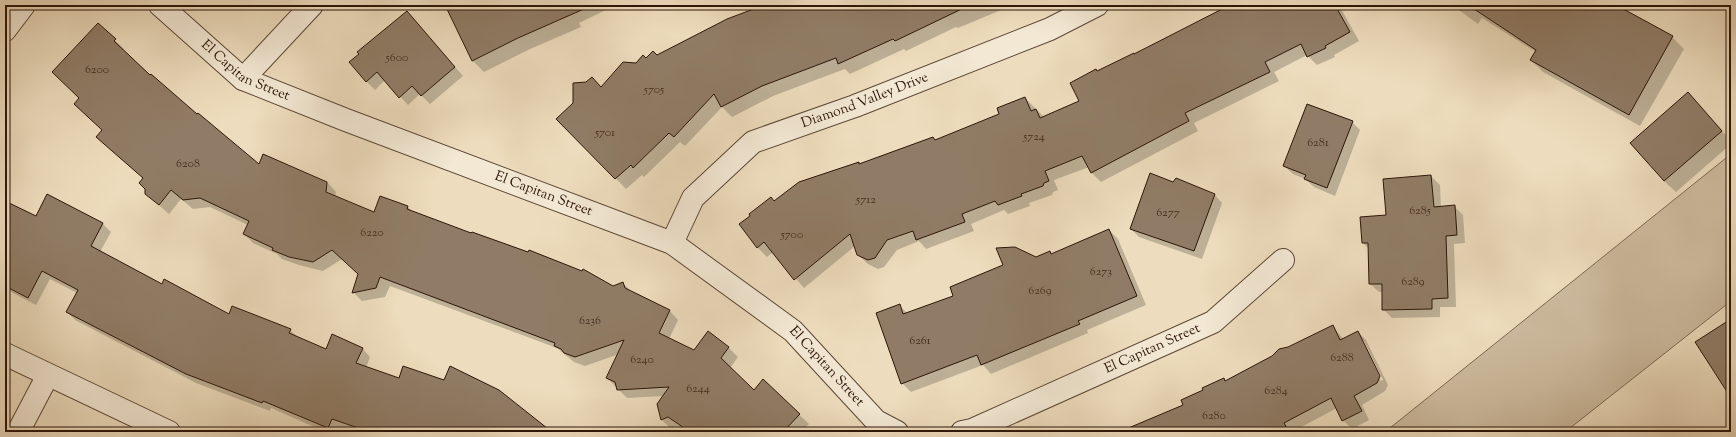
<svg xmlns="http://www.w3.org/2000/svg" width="1736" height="437" font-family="'Sorts Mill Goudy',serif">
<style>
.green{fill:#ccba9e;stroke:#7c6853}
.shadow{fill:#0003;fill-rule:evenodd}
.building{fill:#907c66;stroke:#2c1508}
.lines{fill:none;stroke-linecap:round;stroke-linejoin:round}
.minor-casing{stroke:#5c4735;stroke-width:24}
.minor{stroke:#f3e8d4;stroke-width:22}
.labels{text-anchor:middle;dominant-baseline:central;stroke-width:3.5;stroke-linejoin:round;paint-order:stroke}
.number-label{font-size:12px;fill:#452f20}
.street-label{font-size:14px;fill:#2c1508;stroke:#f3e8d4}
</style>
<rect width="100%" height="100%" fill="#eddcbd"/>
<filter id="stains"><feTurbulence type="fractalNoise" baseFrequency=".005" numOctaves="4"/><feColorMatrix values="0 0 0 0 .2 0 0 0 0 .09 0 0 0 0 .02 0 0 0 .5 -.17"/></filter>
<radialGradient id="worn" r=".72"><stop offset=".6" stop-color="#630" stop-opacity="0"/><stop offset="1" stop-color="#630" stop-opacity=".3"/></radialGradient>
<polygon class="green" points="1731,154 1731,301 1565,432 1385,432"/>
<g class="shadow">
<polygon points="446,5 616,5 579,23 581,27 530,49 484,72 473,61"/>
<polygon points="767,5 1013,5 958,28 956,27 906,51 904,49 850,74 845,69 773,96 732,117 722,107 685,146 680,142 644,177 642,175 626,189 558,119 636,64 657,56"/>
<polygon points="1233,5 1339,5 1359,41 1334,55 1335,57 1317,65 1307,55 1274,72 1279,81 1194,123 1198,131 1101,182 1092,173 1089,167 1054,180 1058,190 1053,192 1052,195 1029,203 1030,206 1008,214 1004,210 971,224 974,231 926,249 919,241 897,250 884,267 878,269 868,264 858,255 855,246 804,288 773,252 767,257 758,248 740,225 775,202 860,165 933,138 936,141 1001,115 1025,98 1044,117 1080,101 1098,72 1135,55"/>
<polygon points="1452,5 1614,5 1672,37 1684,49 1640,126 1543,72 1531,60 1536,52 1482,18 1478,24"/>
<polygon points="415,21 463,76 430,104 420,94 408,105 385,80 375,90 366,81 360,54"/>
<polygon points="98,25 124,49 122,51 150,76 259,165 327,182 336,192 335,197 375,213 380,197 408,207 413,212 613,287 623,283 632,292 669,310 678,320 669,339 695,351 708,332 729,348 738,357 730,368 754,391 763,381 809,424 801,432 702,432 689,421 683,429 677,426 671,429 662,420 658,404 663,396 627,398 607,378 619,354 585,366 574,362 557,348 390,286 385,297 362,301 353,292 359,274 342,259 323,271 299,265 282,259 277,254 253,243 244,234 248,225 210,207 193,209 181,199 169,214 146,194 144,179 97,137 103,130 80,98"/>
<polygon points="1699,105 1731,141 1731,144 1676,192 1664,181"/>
<polygon points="1352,122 1360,130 1335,196 1314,187 1305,179 1293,174 1284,166"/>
<polygon points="1431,176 1440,185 1441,208 1454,206 1463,215 1465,243 1454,244 1456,307 1440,307 1440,317 1392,318 1383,309 1383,292 1379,292 1370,284 1369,249 1363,243 1387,216"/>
<polygon points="1174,184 1214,194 1222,203 1202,259 1139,237 1131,229"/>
<polygon points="5,202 36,217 102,223 111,232 100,252 162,285 230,315 290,330 299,338 327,350 362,348 370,357 366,368 550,432 355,432 340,427 338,432 326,432 271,408 270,411 196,383 75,320 67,312 77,293 50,279 36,305 11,292 5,286"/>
<polygon points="1109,230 1118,239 1146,305 1087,330 1088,333 991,374 983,365 911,392 902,383 900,306 907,313 955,297 1036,258 1050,252 1053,255"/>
<path d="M1333 326 1343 339 1358 332 1366 340 1388 385 1385 391 1362 405 1369 420 1352 429 1343 420 1337 408 1292 432H1120L1184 405 1204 390 1223 379 1226 381ZM1362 341H1364L1383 380 1381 381Z"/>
</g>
<g class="building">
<polygon points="445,5 593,5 518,38 472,61"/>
<polygon points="764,5 970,5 895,41 893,39 838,64 836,58 762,86 721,107 714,94 674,137 669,133 633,168 631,165 615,179 556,119 573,103 573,83 586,82 592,77 601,87 623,62 636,63 643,55 646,58 653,51 657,55 727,19"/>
<polygon points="1230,5 1335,5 1350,32 1325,46 1326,48 1307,57 1301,44 1265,62 1270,72 1185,113 1189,121 1091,173 1082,156 1045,171 1049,181 1044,183 1043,186 1021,194 1022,196 998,205 995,201 962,214 965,222 916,240 913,231 887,240 875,258 868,260 857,255 850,234 794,280 764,242 757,248 739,224 750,216 749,214 771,197 774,201 799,182 859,162 859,164 933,137 935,140 999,114 997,108 1025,97 1031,111 1036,109 1040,118 1079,101 1070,83 1096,69 1097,71 1134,53 1134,54"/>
<polygon points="1468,5 1616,5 1673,36 1629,115 1530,60 1536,50"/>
<polygon points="407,11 455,67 421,96 412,86 399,98 377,72 366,82 349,62 359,54 357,52"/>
<polygon points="98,23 116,39 114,41 150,75 151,74 197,114 198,113 259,164 263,154 327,182 326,192 374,212 380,196 408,206 407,209 471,233 472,232 528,252 529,250 582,271 583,269 613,286 623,282 625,288 670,310 659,333 694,350 708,331 729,347 721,358 754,390 763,379 800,414 783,432 690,432 668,417 661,420 657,404 669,387 617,390 615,382 606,378 624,340 575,357 564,353 561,349 554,346 555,343 380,277 376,288 352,293 358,274 332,250 313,262 289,257 272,250 273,248 243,234 249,221 200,198 183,200 171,190 159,205 145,194 145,189 139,183 143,178 96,137 102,130 74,104 79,98 52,72"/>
<polygon points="1688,92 1722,131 1664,181 1630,143"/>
<polygon points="1307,104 1353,121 1327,188 1304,179 1306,175 1283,166"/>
<polygon points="1150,173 1173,182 1176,178 1215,194 1194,251 1130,229"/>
<polygon points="1431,175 1434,207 1455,205 1457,235 1446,236 1448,298 1432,299 1432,309 1382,310 1382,284 1369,284 1368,243 1362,243 1360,217 1386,215 1383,179"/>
<polygon points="47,194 103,223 91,246 162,284 164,279 229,314 232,306 291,329 289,333 326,349 332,334 363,348 356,363 399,378 403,366 444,380 450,366 499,390 552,432 370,432 332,419 328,428 263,401 262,403 186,374 66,312 78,290 42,271 28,298 5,286 5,201 36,216"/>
<polygon points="1109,229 1137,296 1078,321 1080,324 981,365 977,355 901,384 876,313 900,304 903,314 953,296 950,287 1003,265 996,248 1015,247 1036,257 1050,251 1051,254"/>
<polygon points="1731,319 1731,398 1695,342"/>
<polygon points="1333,325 1340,340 1358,331 1380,376 1377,383 1354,396 1362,411 1342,421 1331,398 1284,423 1289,432 1119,432 1183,405 1181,400 1203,390 1202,388 1224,378 1225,381 1272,356 1279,349 1288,347"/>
</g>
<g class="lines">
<g class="minor-casing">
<g id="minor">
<path id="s1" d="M160 5 243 79 346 120 672 243 793 331 876 421 897 432"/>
<polyline points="5,30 24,5"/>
<polyline points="243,79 312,5"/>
<path id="s2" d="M672 243 693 198 753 142 855 106 1050 29 1097 5"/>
<polyline points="5,354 169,432"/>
<polyline points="18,432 48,375"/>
<path id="s3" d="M962 432 972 430 1213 322 1283 260"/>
</g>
</g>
<use href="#minor" class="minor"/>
</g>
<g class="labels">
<g class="number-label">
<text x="397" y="58">5600</text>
<text x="97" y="70">6200</text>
<text x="654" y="90">5705</text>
<text x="605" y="133">5701</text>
<text x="1034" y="137">5724</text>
<text x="1318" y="143">6281</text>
<text x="188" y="164">6208</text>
<text x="866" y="200">5712</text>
<text x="1420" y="211">6285</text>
<text x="1168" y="213">6277</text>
<text x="372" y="233">6220</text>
<text x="792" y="235">5700</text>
<text x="1101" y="272">6273</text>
<text x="1413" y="282">6289</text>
<text x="1040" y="291">6269</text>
<text x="590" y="321">6236</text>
<text x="920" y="341">6261</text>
<text x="1342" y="358">6288</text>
<text x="642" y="360">6240</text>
<text x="698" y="389">6244</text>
<text x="1276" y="391">6284</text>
<text x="1214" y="416">6280</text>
</g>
<g class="street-label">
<text stroke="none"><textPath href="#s1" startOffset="109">El Capitan Street</textPath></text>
<text stroke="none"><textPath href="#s2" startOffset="251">Diamond Valley Drive</textPath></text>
<text stroke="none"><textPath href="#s1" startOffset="433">El Capitan Street</textPath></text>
<text stroke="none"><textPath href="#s3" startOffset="208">El Capitan Street</textPath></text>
<text stroke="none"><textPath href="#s1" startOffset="769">El Capitan Street</textPath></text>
</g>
</g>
<rect width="1736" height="437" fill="none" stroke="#eddcbd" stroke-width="20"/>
<rect x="6" y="6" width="1724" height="425" fill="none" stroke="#2c1508" stroke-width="2"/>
<rect x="10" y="10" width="1716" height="417" fill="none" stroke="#2c1508"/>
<rect width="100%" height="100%" filter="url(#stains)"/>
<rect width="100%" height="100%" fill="url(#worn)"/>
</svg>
